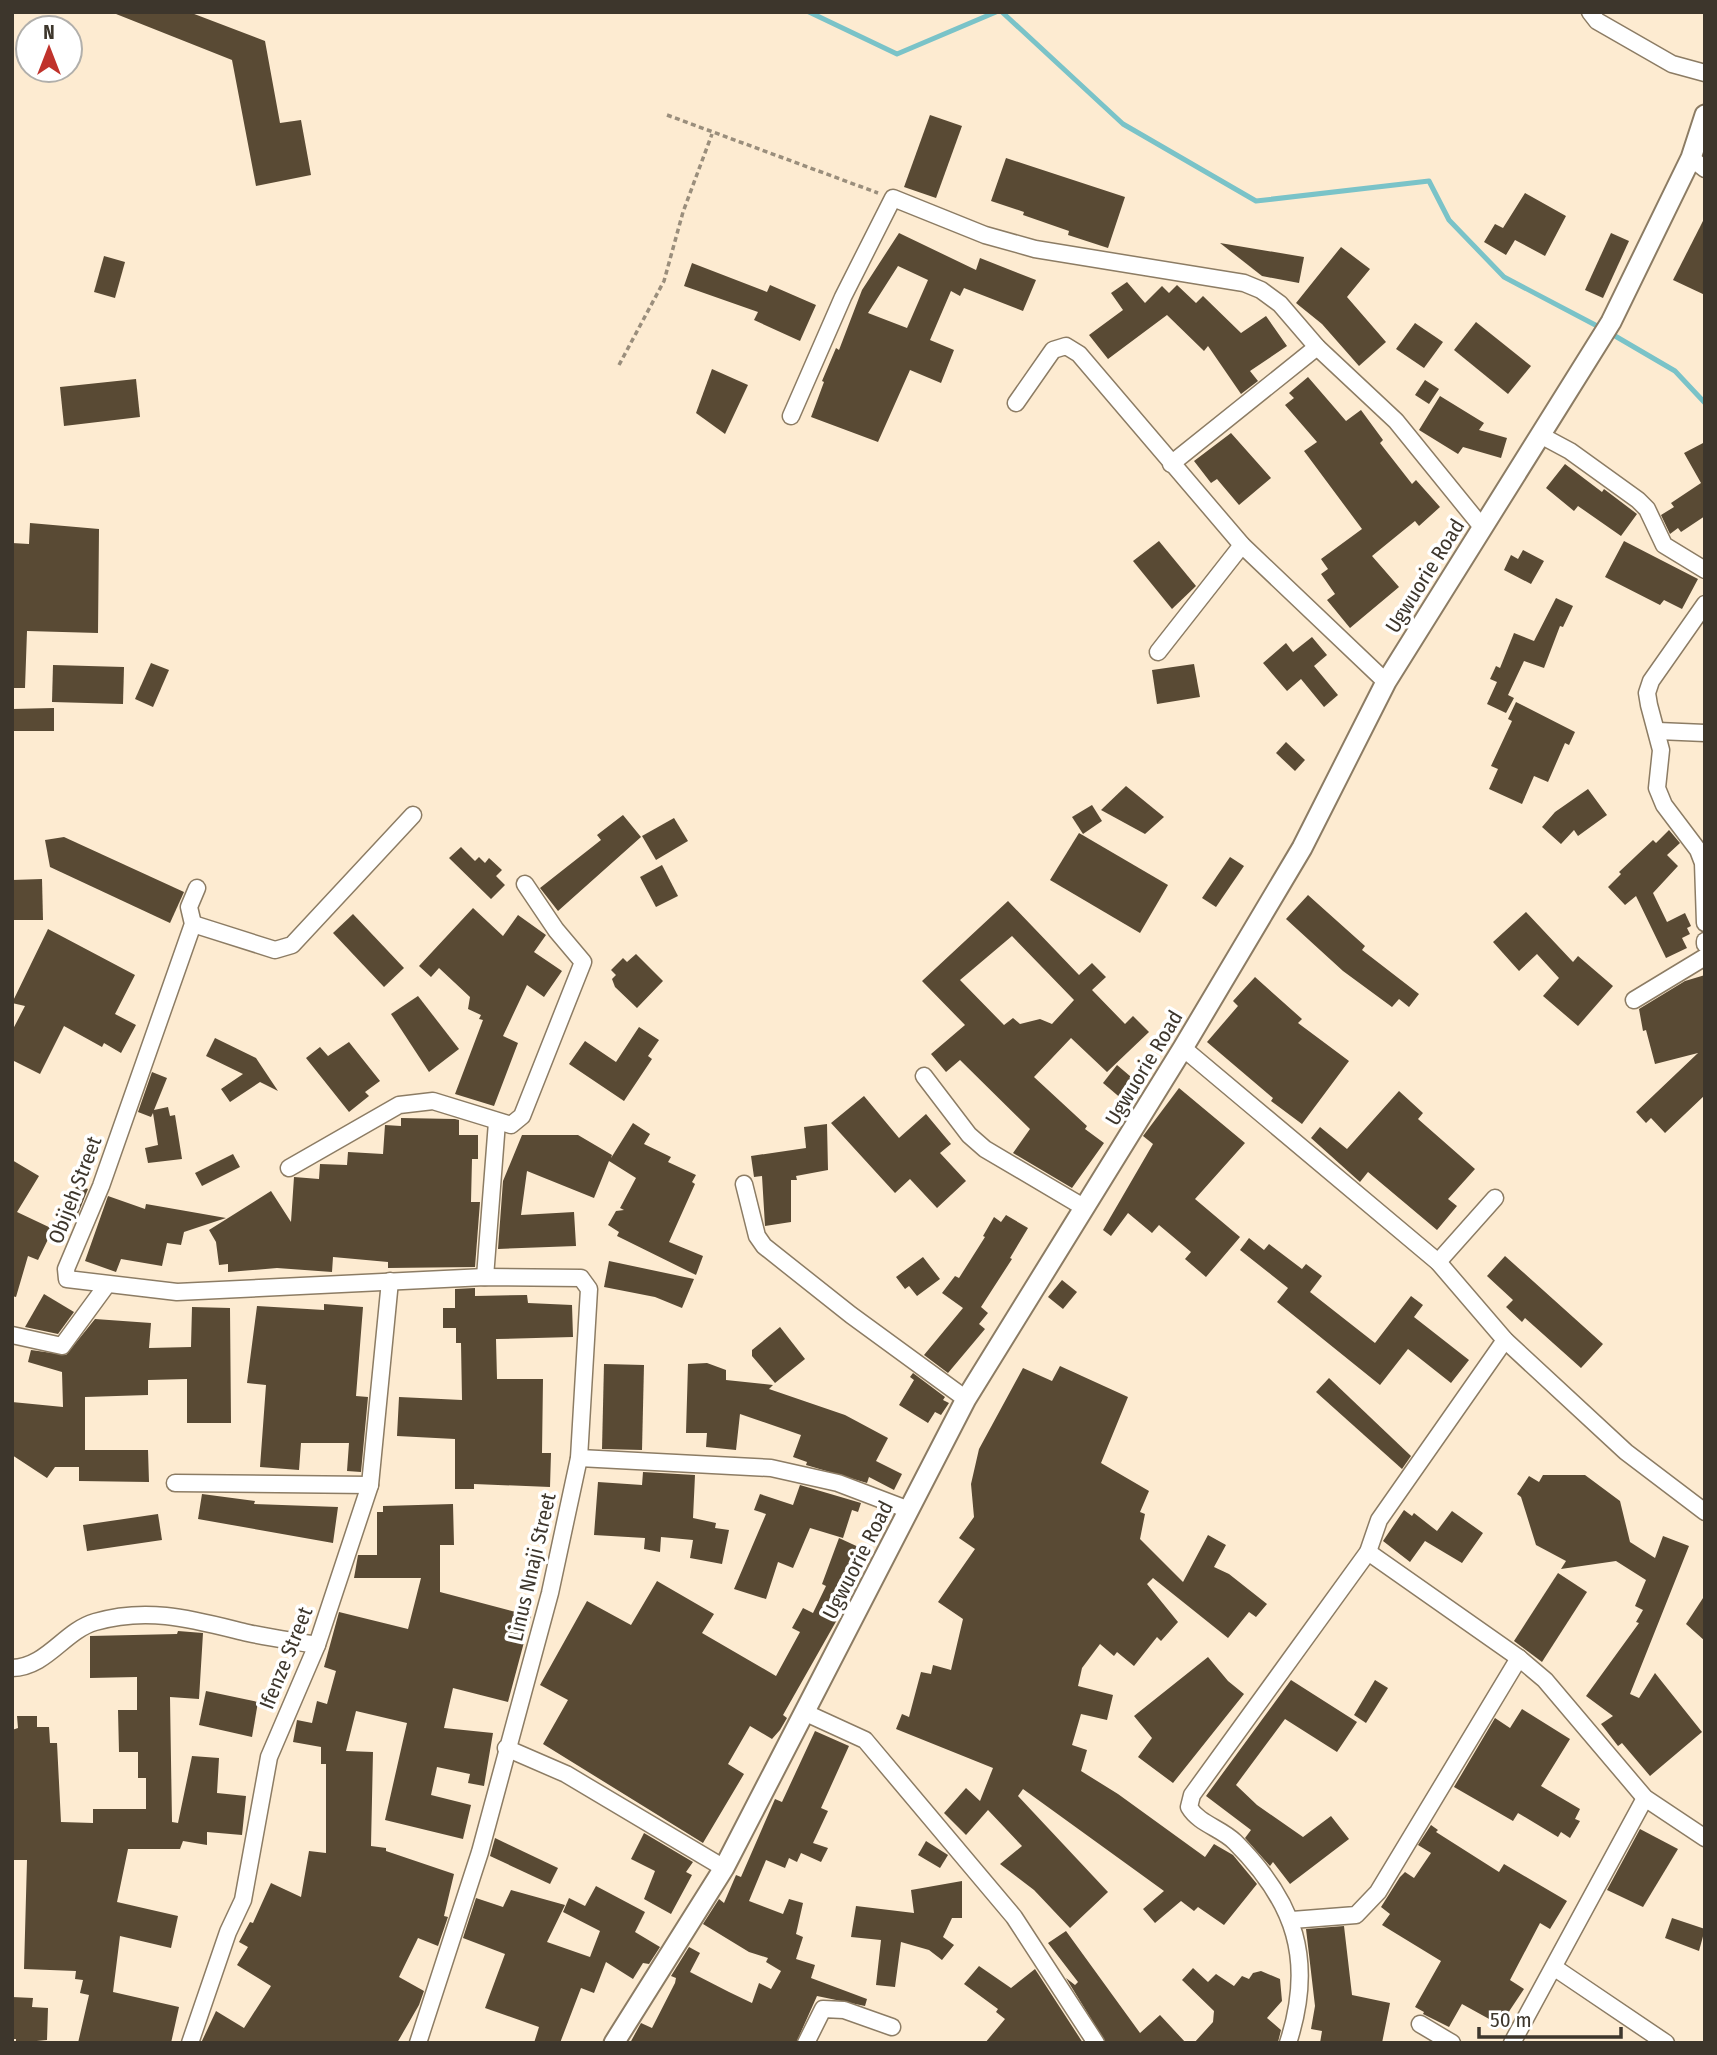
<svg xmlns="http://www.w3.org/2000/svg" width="1717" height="2055" font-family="'Fira Sans Condensed',sans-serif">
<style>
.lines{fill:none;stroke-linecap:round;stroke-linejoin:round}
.stream{stroke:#7ac3c8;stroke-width:5}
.building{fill:#594a34;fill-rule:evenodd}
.minor-casing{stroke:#8c7c64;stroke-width:19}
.tertiary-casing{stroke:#8c7c64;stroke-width:23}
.path{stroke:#9a8e7c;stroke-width:3.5;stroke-dasharray:5 3.5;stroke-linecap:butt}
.minor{stroke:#fff;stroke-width:16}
.tertiary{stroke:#fff;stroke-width:19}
.labels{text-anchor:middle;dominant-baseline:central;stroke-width:7;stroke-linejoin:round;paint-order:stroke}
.street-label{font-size:21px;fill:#3d362c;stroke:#fff}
</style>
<rect width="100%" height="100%" fill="#fdebd1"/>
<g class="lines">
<g class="stream">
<polyline points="809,12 897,54 996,12"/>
<polyline points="1002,12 1123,124 1256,201 1429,181 1449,220 1504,277 1601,328"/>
<polyline points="1610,333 1675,371 1705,403"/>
</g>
</g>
<g class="building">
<polygon points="111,12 189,12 265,41 280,123 301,120 311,175 256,186 232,60"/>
<polygon points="930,115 962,126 936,198 904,187"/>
<polygon points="1006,158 1125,197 1108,248 1068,235 1069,231 1023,215 1024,212 991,201"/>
<polygon points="1525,193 1566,216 1545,256 1515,240 1506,255 1484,242 1495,224 1503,228"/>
<polygon points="1705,217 1705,295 1673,280"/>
<path d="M899 233 976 270 980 258 1036 280 1023 311 964 288 960 296 951 291 930 340 954 350 941 383 910 370 878 442 811 417 824 382 822 381 836 348 839 350 862 290ZM898 266 928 280 907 328 868 313Z"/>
<polygon points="1611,233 1629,241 1603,298 1585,290"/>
<polygon points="1220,243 1304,257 1299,283 1262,276"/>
<polygon points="1341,247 1370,269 1347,297 1386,342 1359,366 1322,324 1296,303"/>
<polygon points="104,256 125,262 115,298 94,292"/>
<polygon points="692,263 767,292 770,285 816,305 800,341 754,320 758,312 684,286"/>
<polygon points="1127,282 1145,303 1162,286 1169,293 1177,285 1196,303 1203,296 1241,333 1266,316 1287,346 1250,371 1258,381 1241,394 1208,346 1204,351 1167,315 1108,359 1089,335 1123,310 1111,293"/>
<polygon points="1476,322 1531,366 1508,394 1454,350"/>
<polygon points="1415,323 1443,342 1424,368 1396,349"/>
<polygon points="712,369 748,385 725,434 696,413"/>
<polygon points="1308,377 1346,421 1361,410 1383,440 1380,443 1412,484 1416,480 1440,507 1419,526 1415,521 1372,556 1399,587 1350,628 1327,600 1335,594 1321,574 1328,569 1321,559 1362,529 1304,451 1317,442 1285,405 1294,398 1289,393"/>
<polygon points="136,379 140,417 64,426 60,387"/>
<polygon points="1425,380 1439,389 1429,404 1415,395"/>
<polygon points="1440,396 1484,423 1479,430 1507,438 1501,458 1463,447 1458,454 1419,430"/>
<polygon points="1231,433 1271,478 1239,505 1217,479 1211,483 1194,461"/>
<polygon points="1705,442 1705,516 1681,532 1678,528 1670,534 1661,515 1674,507 1671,503 1701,483 1684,453"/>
<polygon points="1565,464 1602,492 1604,489 1637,514 1621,536 1578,506 1574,511 1546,488"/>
<polygon points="30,523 99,529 98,633 27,631 25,688 12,688 12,543 29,544"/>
<polygon points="1159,541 1196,586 1172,609 1133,561"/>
<polygon points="1624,541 1698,579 1682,609 1664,600 1660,605 1605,577"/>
<polygon points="1523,550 1544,561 1531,584 1504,570 1511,555 1518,559"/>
<polygon points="1556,598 1573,606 1563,627 1560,626 1544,668 1524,661 1508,695 1514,698 1506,713 1487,704 1497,682 1490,679 1496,666 1500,668 1514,633 1534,641"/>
<polygon points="1312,637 1327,655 1314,666 1338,695 1324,707 1301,679 1287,691 1263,663 1286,643 1293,652"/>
<polygon points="151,663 169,670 153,707 135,699"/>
<polygon points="1194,664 1200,697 1157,704 1152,670"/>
<polygon points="53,665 124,667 123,704 52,702"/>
<polygon points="1516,702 1575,732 1569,745 1565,743 1548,782 1534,776 1522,804 1489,789 1498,769 1491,766 1512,721 1508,719"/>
<polygon points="54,708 54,731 12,731 12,709"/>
<polygon points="1286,742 1305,760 1295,771 1276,753"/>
<polygon points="1126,786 1164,817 1145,834 1101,810"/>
<polygon points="1588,789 1607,815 1578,836 1574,830 1561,844 1542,827 1555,812"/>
<polygon points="1092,805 1102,821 1083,834 1072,817"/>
<polygon points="623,815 641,837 558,911 540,888 601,840 597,835"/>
<polygon points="674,818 688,841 656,860 642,836"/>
<polygon points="1669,830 1680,843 1667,855 1678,866 1653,893 1667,922 1685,913 1691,926 1687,928 1690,934 1682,938 1687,948 1666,958 1636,896 1625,905 1608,887 1621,874 1619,872 1653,840 1656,843"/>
<polygon points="1079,833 1168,885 1140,933 1050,880"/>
<polygon points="64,837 184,892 170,923 50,867 45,840"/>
<polygon points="461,847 475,861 479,857 485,863 489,858 502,870 496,876 505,885 491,899 449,858"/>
<polygon points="1230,857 1244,866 1216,907 1202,898"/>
<polygon points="662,865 678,896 656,907 640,877"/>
<polygon points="42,879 43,920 12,920 12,880"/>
<polygon points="1308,895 1365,946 1362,950 1419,994 1409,1007 1399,999 1392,1007 1343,971 1286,919"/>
<path d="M1008 901 1079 975 1092 963 1106 977 1092 990 1125 1024 1133 1016 1149 1032 1107 1072 1071 1038 1034 1077 1087 1126 1085 1129 1104 1143 1072 1188 1013 1153 1030 1129 960 1060 946 1072 931 1054 965 1025 922 981ZM1012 936 1074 1000 1052 1024 1040 1019 1020 1024 1013 1018 1004 1025 960 980Z"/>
<polygon points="473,908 503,936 518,915 546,935 534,952 562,971 544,997 527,985 503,1036 518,1043 494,1106 455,1094 483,1020 479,1019 481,1015 468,1009 470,997 439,968 431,977 419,966"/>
<polygon points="1526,912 1573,962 1578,956 1613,986 1578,1026 1543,996 1559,978 1537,954 1519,971 1493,942"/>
<polygon points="353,914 404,968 384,987 333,933"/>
<polygon points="48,929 135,975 115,1014 136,1025 121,1053 104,1043 102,1047 64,1026 40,1074 12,1060 12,1031 25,1006 12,1003"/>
<polygon points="636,954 663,981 637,1008 615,987 612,979 616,975 611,970 623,958 627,962"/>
<polygon points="1705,975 1705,1095 1665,1133 1651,1118 1646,1123 1636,1112 1698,1053 1655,1064 1646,1030 1643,1031 1639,1009 1685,981"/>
<polygon points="1255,977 1302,1019 1298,1023 1349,1061 1302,1124 1271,1101 1273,1098 1207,1042 1238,1006 1233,1001"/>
<polygon points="418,996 459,1049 429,1072 391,1014"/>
<polygon points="639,1027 659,1040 648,1056 652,1059 624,1101 569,1064 585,1041 616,1062"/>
<polygon points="215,1038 256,1058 278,1091 260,1082 230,1102 221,1089 243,1074 206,1056"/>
<polygon points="349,1042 380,1081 365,1092 369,1096 349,1112 306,1058 320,1047 328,1056"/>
<polygon points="1117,1065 1137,1082 1123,1100 1103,1083"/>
<polygon points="152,1072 167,1078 154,1110 168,1107 170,1116 175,1115 182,1159 148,1163 145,1148 158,1145 153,1113 151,1117 138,1112"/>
<polygon points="1179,1088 1245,1143 1195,1199 1240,1237 1206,1277 1185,1259 1191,1252 1159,1225 1152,1233 1128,1213 1111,1236 1103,1230 1153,1144 1143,1136"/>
<polygon points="1399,1091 1423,1113 1418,1119 1475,1169 1448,1199 1457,1206 1437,1230 1368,1172 1360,1182 1311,1138 1320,1127 1347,1149"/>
<polygon points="864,1096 899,1138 926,1114 951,1144 940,1153 966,1181 937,1208 910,1179 895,1193 831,1123"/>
<polygon points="401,1118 455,1119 459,1120 459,1135 478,1135 478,1159 472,1159 471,1202 480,1202 475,1267 388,1268 388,1262 333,1257 332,1272 277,1268 228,1272 228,1264 219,1265 216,1242 209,1230 271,1191 291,1222 294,1177 319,1179 320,1164 347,1165 348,1152 383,1154 385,1125 401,1126"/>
<polygon points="633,1123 650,1134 644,1144 671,1157 668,1162 696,1175 692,1182 695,1184 669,1242 703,1256 696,1275 617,1236 619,1232 608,1225 616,1211 624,1210 620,1208 636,1178 609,1161 594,1198 527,1171 521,1215 574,1212 576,1246 498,1249 503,1181 522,1135 578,1135 612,1155 611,1158"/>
<polygon points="827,1124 828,1170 796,1176 797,1180 791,1180 791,1222 765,1226 762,1176 754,1177 751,1156 806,1148 804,1127"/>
<polygon points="233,1154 240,1167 202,1186 195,1173"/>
<polygon points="12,1160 39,1176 17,1212 53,1229 38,1260 28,1256 16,1297 12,1296"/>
<polygon points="77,1185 88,1189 76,1219 62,1211"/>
<polygon points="108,1196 145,1209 146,1204 226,1218 184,1232 181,1245 167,1243 162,1266 121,1259 116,1272 85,1261"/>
<polygon points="1006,1215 1028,1228 1010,1258 1012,1259 981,1307 988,1313 979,1324 985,1329 948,1373 924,1355 963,1308 942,1293 955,1276 959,1278 985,1237 983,1236 994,1217 1001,1222"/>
<polygon points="1249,1238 1264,1250 1269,1244 1302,1269 1306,1264 1322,1276 1310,1292 1375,1343 1411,1296 1423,1305 1414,1317 1469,1360 1451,1383 1408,1349 1380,1385 1277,1302 1288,1288 1240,1250"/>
<polygon points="1505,1256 1603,1344 1581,1368 1525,1318 1522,1322 1506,1307 1513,1300 1487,1276"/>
<polygon points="923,1257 940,1279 917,1296 909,1286 905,1289 896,1277"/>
<polygon points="609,1261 694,1279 682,1308 655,1297 604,1287"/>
<polygon points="1062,1280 1077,1292 1063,1309 1048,1297"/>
<polygon points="475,1288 475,1296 527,1295 528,1303 572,1305 573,1337 496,1339 497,1379 543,1379 542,1453 551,1453 550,1487 474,1484 474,1489 455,1489 455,1439 397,1436 399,1397 462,1400 461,1343 456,1343 456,1328 443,1328 443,1308 455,1308 455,1289"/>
<polygon points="44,1294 74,1312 58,1334 25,1327"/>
<polygon points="324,1304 363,1307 356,1396 368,1397 361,1472 347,1471 349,1443 301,1443 299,1470 260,1467 266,1385 247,1383 257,1306 324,1310"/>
<polygon points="192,1307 230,1308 231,1423 187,1423 187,1379 148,1380 148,1395 85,1397 85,1450 148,1450 149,1482 79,1481 79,1467 55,1467 47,1478 12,1455 12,1402 63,1407 62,1372 28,1362 31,1350 66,1355 95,1319 151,1323 149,1348 191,1347"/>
<polygon points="780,1327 805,1359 775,1383 752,1356 752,1350"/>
<polygon points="707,1363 726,1370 726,1380 773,1385 769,1389 845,1415 888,1438 876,1461 902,1474 894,1490 869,1477 867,1483 806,1465 807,1462 793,1457 801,1435 740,1414 736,1450 706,1447 707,1433 686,1433 688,1364"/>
<polygon points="604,1364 644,1365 642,1450 602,1449"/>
<polygon points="1060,1366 1128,1397 1101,1463 1149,1491 1140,1512 1145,1514 1140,1539 1183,1582 1208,1535 1226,1545 1214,1567 1229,1574 1267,1604 1256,1617 1249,1612 1228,1638 1153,1578 1147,1584 1178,1622 1161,1641 1157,1637 1134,1666 1117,1652 1114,1656 1100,1644 1082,1668 1078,1686 1113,1695 1107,1720 1081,1714 1072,1745 1087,1750 1081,1771 1118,1794 1205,1857 1214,1844 1233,1855 1257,1884 1224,1925 1198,1907 1194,1911 1181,1901 1155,1923 1143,1909 1164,1891 1023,1789 1018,1796 1108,1892 1070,1928 1034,1890 1000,1864 1022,1846 988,1810 966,1835 944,1813 966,1788 980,1801 993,1768 896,1729 902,1714 909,1717 921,1672 931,1674 933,1665 951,1670 963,1619 938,1602 975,1549 959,1538 974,1517 971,1484 979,1449 1023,1368 1052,1381"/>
<polygon points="913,1373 945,1397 943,1400 949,1403 941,1415 935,1412 928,1423 899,1405 914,1380 910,1377"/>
<polygon points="1329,1378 1411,1456 1402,1469 1316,1392"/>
<polygon points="643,1472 695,1475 693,1518 716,1523 715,1528 729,1530 722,1564 690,1558 693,1540 661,1537 660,1552 644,1549 645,1538 594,1535 598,1482 642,1485"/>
<polygon points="1543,1475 1585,1475 1620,1501 1630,1542 1655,1558 1663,1536 1689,1546 1630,1694 1639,1698 1655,1673 1702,1732 1650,1776 1622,1743 1618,1746 1601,1724 1613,1716 1586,1696 1639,1623 1636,1622 1643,1610 1635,1606 1646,1580 1616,1561 1561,1569 1566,1561 1536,1545 1521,1497 1517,1494 1529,1476 1539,1482"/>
<polygon points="800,1485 861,1503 858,1512 852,1510 843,1538 810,1528 793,1568 778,1562 766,1599 734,1589 766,1514 754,1510 760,1494 793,1505"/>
<polygon points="202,1494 255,1501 254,1504 338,1507 333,1543 198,1519"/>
<polygon points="453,1504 454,1545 440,1545 440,1592 531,1616 508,1702 453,1688 444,1728 493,1733 484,1786 468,1783 470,1774 437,1767 431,1795 471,1805 463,1839 385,1820 407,1723 356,1711 346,1751 373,1752 371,1846 386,1848 386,1851 454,1874 444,1916 448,1917 438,1946 418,1938 399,1977 424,1991 419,2005 397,2043 201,2043 216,2011 244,2028 271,1986 237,1965 248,1947 239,1942 250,1922 253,1923 271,1883 301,1897 309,1851 326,1853 326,1764 321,1764 321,1747 293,1742 297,1720 312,1723 317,1701 327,1704 336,1671 324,1667 339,1612 408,1629 421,1578 354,1578 358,1555 377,1555 377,1512 383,1512 383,1506"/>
<polygon points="1404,1510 1412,1516 1414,1513 1437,1531 1452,1511 1483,1533 1462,1563 1425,1541 1410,1562 1383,1541"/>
<polygon points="158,1514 162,1540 87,1551 83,1525"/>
<polygon points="839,1538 865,1550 855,1571 852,1569 830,1615 838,1618 783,1715 787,1718 780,1730 772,1739 750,1726 728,1764 744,1774 703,1843 543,1744 568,1700 540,1685 587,1601 631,1625 657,1581 714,1614 702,1633 776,1676 800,1632 792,1628 803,1608 813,1613 826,1586 822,1584"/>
<polygon points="1558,1573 1587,1592 1542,1662 1514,1641"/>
<polygon points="1705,1595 1705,1641 1686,1624"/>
<polygon points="178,1631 203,1633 199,1699 170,1697 172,1822 178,1823 192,1756 219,1758 217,1793 246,1796 242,1835 207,1832 207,1845 183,1841 180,1849 128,1849 117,1902 178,1916 171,1948 120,1936 113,1992 179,2007 171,2043 78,2043 89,1995 80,1993 83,1980 75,1979 76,1971 24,1969 27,1860 12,1860 12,1730 18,1728 17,1716 37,1716 37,1727 49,1727 50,1743 57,1743 61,1822 93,1823 93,1809 146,1809 146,1778 138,1778 138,1752 119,1752 118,1710 137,1710 137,1677 90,1678 90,1636 177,1634"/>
<polygon points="1208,1657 1228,1681 1244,1694 1173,1783 1138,1757 1152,1738 1134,1716"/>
<polygon points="1291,1680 1357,1722 1337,1752 1285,1719 1236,1785 1257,1805 1303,1837 1331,1816 1349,1839 1290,1884 1273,1862 1270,1866 1245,1838 1251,1830 1206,1796"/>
<polygon points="1375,1680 1388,1688 1366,1723 1354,1715"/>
<polygon points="206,1691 258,1702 252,1737 199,1725"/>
<polygon points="1522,1709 1570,1739 1541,1786 1580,1809 1575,1819 1580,1821 1570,1838 1561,1832 1558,1837 1518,1813 1513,1821 1454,1787 1495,1718 1510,1728"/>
<polygon points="815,1731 849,1746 821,1808 828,1811 813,1843 828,1848 821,1862 801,1853 797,1862 789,1858 785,1868 766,1860 749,1901 783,1914 789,1899 803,1903 796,1934 803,1937 796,1959 815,1965 811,1978 867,1999 865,2006 817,1996 796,2043 630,2043 641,2023 652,2028 675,1983 676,1978 671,1976 689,1947 700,1953 690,1972 729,1992 752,2003 759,1983 771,1989 781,1971 766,1962 768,1958 749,1952 703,1924 719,1899 724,1903 736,1875 741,1877 775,1799 782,1802"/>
<polygon points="1431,1825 1438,1830 1436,1832 1499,1872 1504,1864 1567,1901 1550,1929 1540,1923 1510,1980 1524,1989 1500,2025 1462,2004 1449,2027 1423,2014 1424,2012 1415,2007 1441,1961 1382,1925 1390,1914 1381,1907 1400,1877 1405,1872 1414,1878 1431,1853 1418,1845"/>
<polygon points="1640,1829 1678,1849 1643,1907 1607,1890"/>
<polygon points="644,1833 693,1862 686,1872 692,1875 671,1914 644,1899 655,1871 631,1859"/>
<polygon points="495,1838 558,1868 550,1884 490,1856"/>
<polygon points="926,1841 948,1855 940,1868 918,1855"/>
<polygon points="962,1881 962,1918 952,1918 943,1937 954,1945 942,1960 929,1950 901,1942 895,1987 876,1985 881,1940 851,1937 856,1906 914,1913 911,1890"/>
<polygon points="596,1886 645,1912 635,1932 660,1947 649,1964 643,1963 633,1979 606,1962 594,1993 581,1988 560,2043 534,2043 539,2027 485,2008 505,1954 463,1938 476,1898 503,1907 511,1890 565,1905 547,1942 590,1957 600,1931 563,1912 569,1898 585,1906"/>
<polygon points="1672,1918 1705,1929 1699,1951 1665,1938"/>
<polygon points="1344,1926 1352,1995 1390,2003 1382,2043 1320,2043 1322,2031 1311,2029 1315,2006 1306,1929"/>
<polygon points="1066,1931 1140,2033 1160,2015 1186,2043 1106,2043 1066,1978 1075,1985 1078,1982 1048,1943"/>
<polygon points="979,1966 1011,1988 1035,1969 1083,2043 985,2043 1005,2019 996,2012 998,2009 964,1984"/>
<polygon points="1193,1968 1208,1982 1216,1974 1234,1986 1242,1976 1249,1979 1253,1973 1261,1971 1280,1979 1282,2001 1267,2018 1281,2030 1278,2042 1194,2043 1213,2022 1214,2011 1182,1980"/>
<polygon points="12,1997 33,1998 32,2007 48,2008 47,2040 16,2043 16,2039 12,2039"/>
</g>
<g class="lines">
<g class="minor-casing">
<g id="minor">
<polyline points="1590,12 1597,21 1672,64 1705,73"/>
<polyline points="1691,158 1705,169"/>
<polyline points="1016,403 1053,350 1066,346 1079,354 1242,545 1386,682"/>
<polyline points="791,416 843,297 893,198 985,235 1035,249 1244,283 1261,290 1280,304 1317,347 1396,421 1482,527"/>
<polyline points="1542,436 1570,451 1638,500 1647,509 1664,545 1705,570"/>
<polyline points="1171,464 1317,347"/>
<polyline points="1705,604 1651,681 1647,693 1649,705 1661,750 1657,788 1664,805 1698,850 1703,863 1705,923"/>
<polyline points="1158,652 1242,545"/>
<polyline points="1658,731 1705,733"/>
<polyline points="197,888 189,907 193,924 101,1186 66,1269 67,1279 177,1292 485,1277 581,1278 589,1289 579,1458 550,1593 480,1852 418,2043"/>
<polyline points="193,924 275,950 292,945 413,815"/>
<polyline points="1705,941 1705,944"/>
<polyline points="1634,1000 1705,957"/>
<polyline points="1183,1048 1438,1262 1505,1340 1626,1452 1705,1512"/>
<polyline points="924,1076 969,1135 985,1149 1085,1208"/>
<polyline points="289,1168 399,1105 433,1101 511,1125 522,1116 583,962 556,930 525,884"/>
<polyline points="744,1184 757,1236 764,1246 851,1315 966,1399"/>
<polyline points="1438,1262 1495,1198"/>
<polyline points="485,1277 497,1122"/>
<polyline points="12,1335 62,1346 106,1286"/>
<polyline points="579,1458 771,1468 838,1483 909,1510"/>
<polyline points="175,1483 370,1485"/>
<polyline points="1368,1552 1519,1658 1545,1680 1645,1798 1705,1838"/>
<path d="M12 1668C47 1667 64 1631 95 1622 149 1606 195 1620 248 1633 270 1638 294 1641 317 1645"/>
<polyline points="806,1713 865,1740 1014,1917 1096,2043"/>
<polyline points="506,1748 566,1774 724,1868"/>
<polyline points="1292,1920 1356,1915 1378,1892 1519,1658"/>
<polyline points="1555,1968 1666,2043"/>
<polyline points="1420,2024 1452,2043"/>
<polyline points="190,2043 228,1932 243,1900 269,1757 317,1645 370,1485 390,1281"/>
<polyline points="806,2043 823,2009 844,2010 892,2027"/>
<path d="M1288 2043C1315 1960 1295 1902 1235 1842 1221 1828 1199 1824 1189 1807L1192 1795 1368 1552 1379 1520 1505 1340"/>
<polyline points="1512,2043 1645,1798"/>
</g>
</g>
<g class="tertiary-casing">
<polyline id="tertiary" points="614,2043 724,1868 966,1399 1183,1048 1302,848 1386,682 1611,322 1691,158 1705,115"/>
</g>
<g class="path">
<polyline points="667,115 878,193"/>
<polyline points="619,365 664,281 683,212 712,134"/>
</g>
<use href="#minor" class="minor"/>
<use href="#tertiary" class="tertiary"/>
</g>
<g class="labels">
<g class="street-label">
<text transform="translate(1425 576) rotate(-58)">Ugwuorie Road</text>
<text transform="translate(1144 1068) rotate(-59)">Ugwuorie Road</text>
<text transform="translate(75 1190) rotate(-69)">Obijeh Street</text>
<text transform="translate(858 1560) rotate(-63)">Ugwuorie Road</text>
<text transform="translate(532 1567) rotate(-77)">Linus Nnaji Street</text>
<text transform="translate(286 1658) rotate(-68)">Ifenze Street</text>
</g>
</g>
<rect width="1717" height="2055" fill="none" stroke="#3d362c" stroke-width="28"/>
<g transform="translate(49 49)"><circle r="33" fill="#ffffff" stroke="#b1afab" stroke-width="2"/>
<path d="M0-5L12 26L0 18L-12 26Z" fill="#c0322b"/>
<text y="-10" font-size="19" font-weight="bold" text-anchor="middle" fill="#3d362c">N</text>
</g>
<path d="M1479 2027v10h142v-10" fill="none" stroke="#3d362c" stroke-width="3.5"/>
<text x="1490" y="2027" font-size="21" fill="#3d362c" stroke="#ffffff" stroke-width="5" paint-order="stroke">50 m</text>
</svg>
